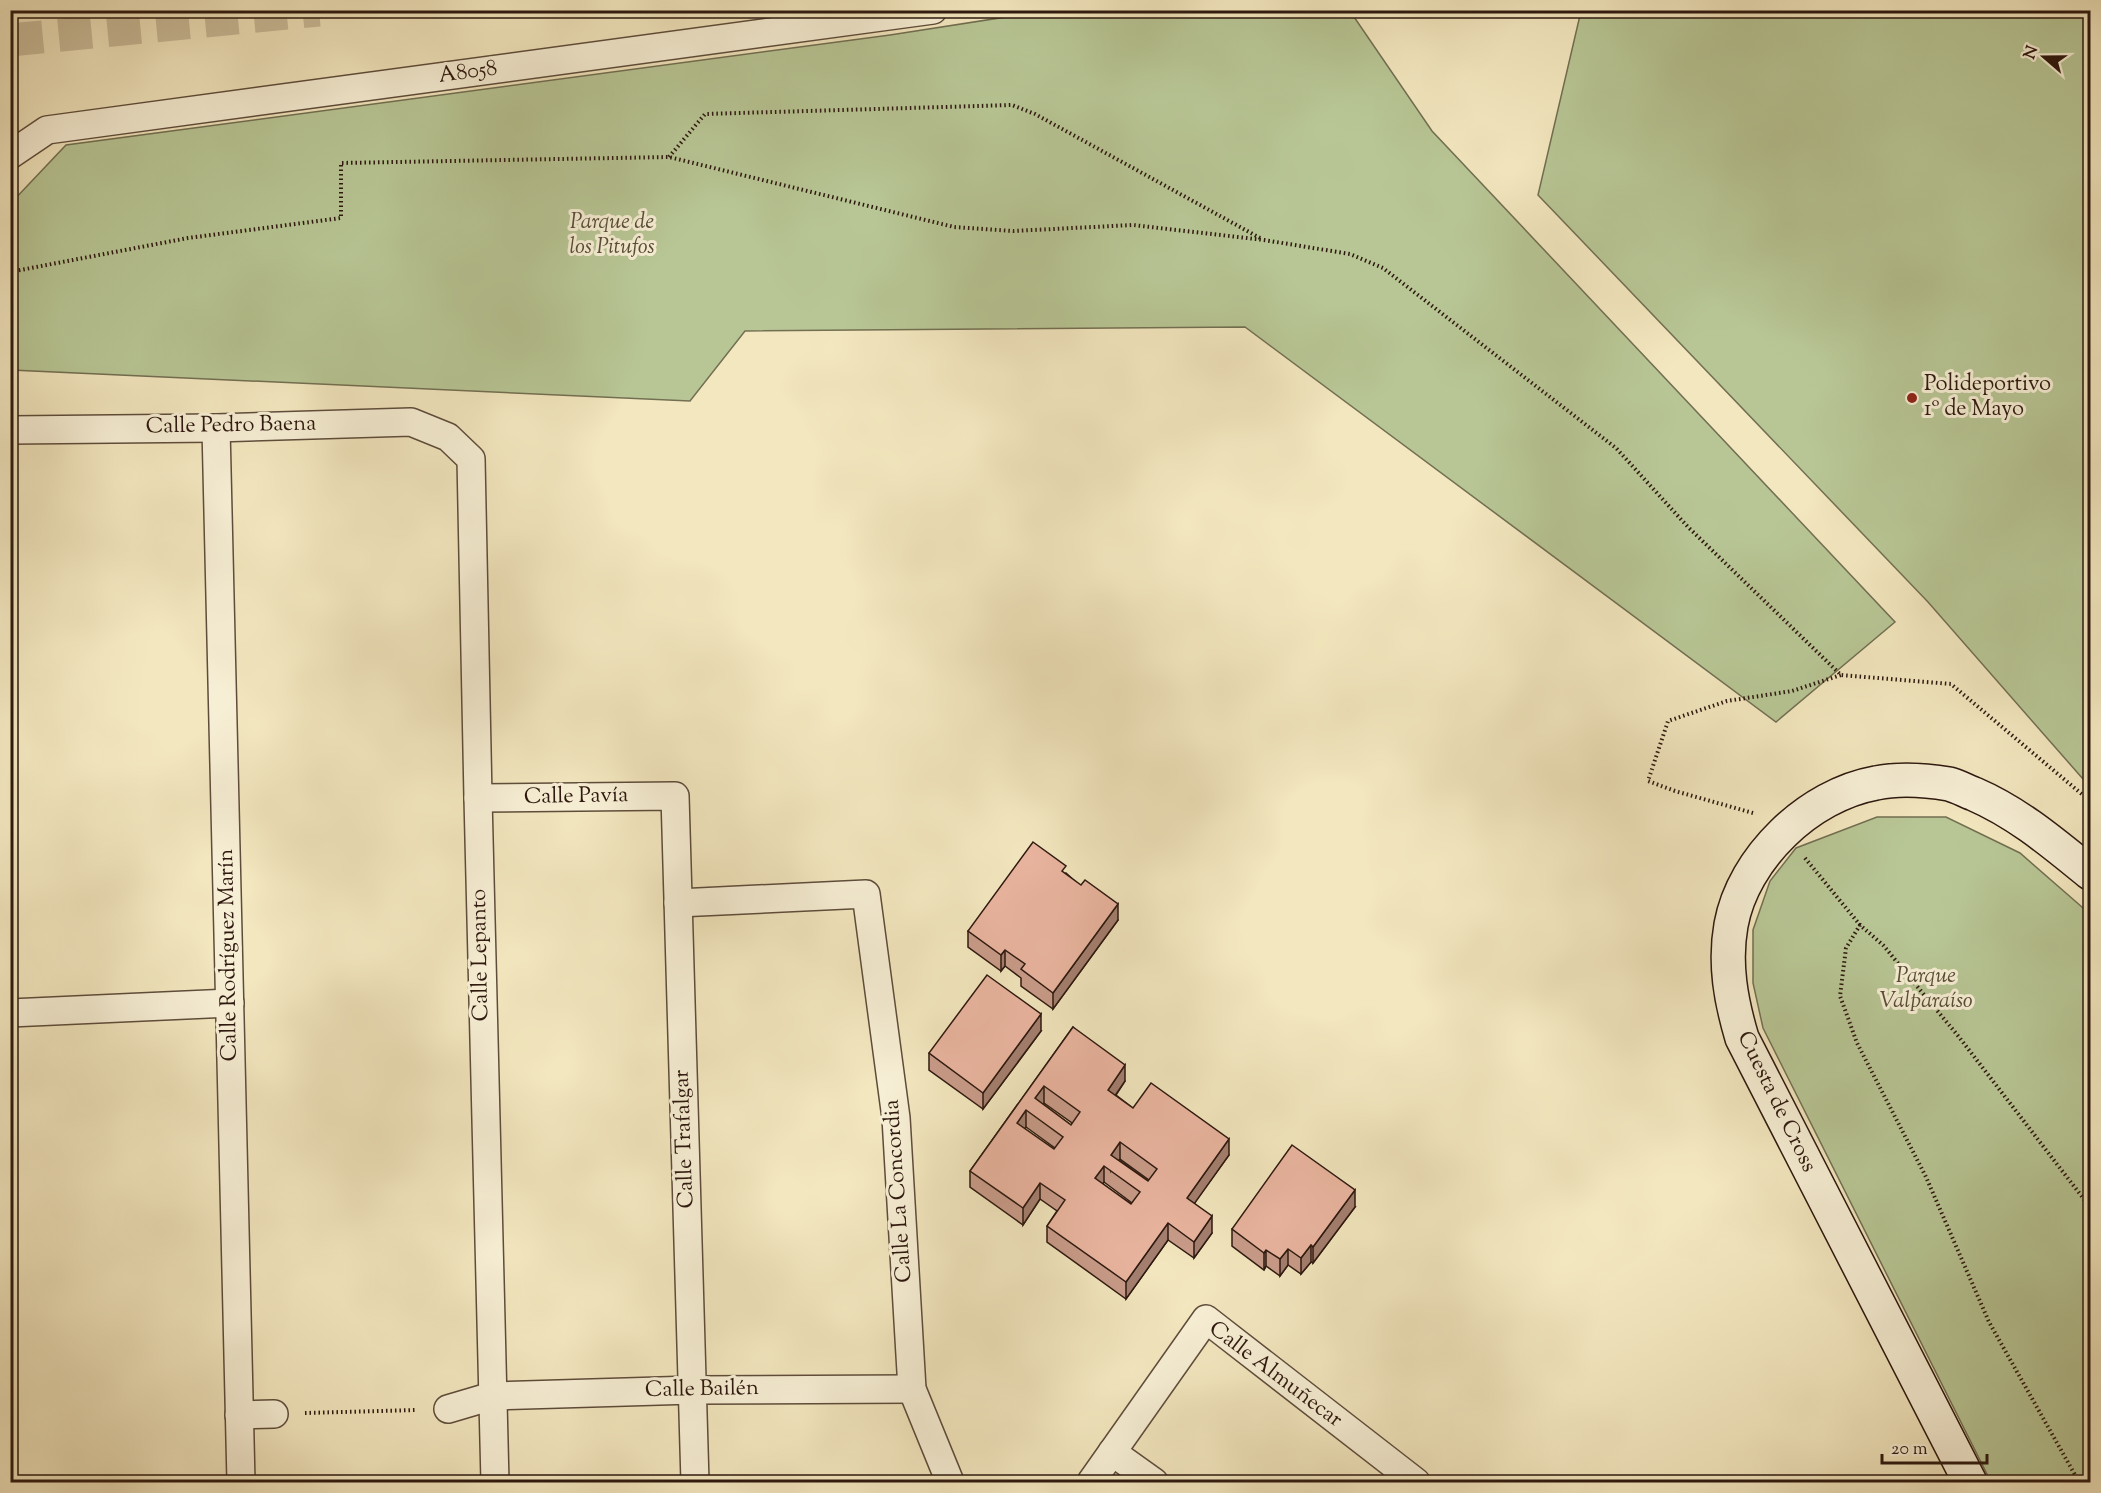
<svg xmlns="http://www.w3.org/2000/svg" width="2101" height="1493" font-family="'Sorts Mill Goudy',serif">
<style>
.green{fill:#b8c695;stroke:#726f52;stroke-width:1.5}
.lines{fill:none;stroke-linecap:round;stroke-linejoin:round}
.highway-tunnel{stroke:#cbbe9c;stroke-width:33;stroke-dasharray:33 16;stroke-linecap:butt}
.street-casing{stroke:#5e4c3b;stroke-width:30}
.secondary-casing{stroke:#2d180f;stroke-width:36}
.path{stroke:#2d180f;stroke-width:4;stroke-dasharray:1.5 3;stroke-linecap:butt}
.street{stroke:#f7efd5;stroke-width:27}
.secondary{stroke:#f7efd5;stroke-width:33}
.wall{fill:#c99c8a;stroke:#2d180f;stroke-width:1.5;fill-rule:evenodd}
.shaded-wall{fill:#a47f70;stroke:#2d180f;stroke-width:1.5}
.building{fill:#eab5a0;stroke:#2d180f;stroke-width:1.5;fill-rule:evenodd}
.poi-dot{fill:#8f2418;stroke:#f7efd5;stroke-width:2}
.labels{text-anchor:middle;dominant-baseline:central;stroke-width:6;stroke-linejoin:round;paint-order:stroke}
.street-label{font-size:22px;fill:#2d180f;stroke:#f7efd5}
.park-label{font-size:22px;font-style:italic;fill:#574c37;stroke:#f7efd5}
.poi-label{font-size:22px;fill:#2d180f;stroke:#f7efd5;text-anchor:start}
</style>
<rect width="100%" height="100%" fill="#f3e7bf"/>
<filter id="stains"><feTurbulence type="fractalNoise" baseFrequency=".00333" numOctaves="4"/><feColorMatrix values="0 0 0 0 .2 0 0 0 0 .09 0 0 0 0 .02 0 0 0 .5 -.17"/></filter>
<radialGradient id="worn" r=".72"><stop offset=".6" stop-color="#630" stop-opacity="0"/><stop offset="1" stop-color="#630" stop-opacity=".3"/></radialGradient>
<g class="green">
<polygon points="1051,10 1350,11 1432,131 1895,622 1776,722 1245,327 745,331 690,401 11,370 11,203 66,145 890,35"/>
<polygon points="1581,11 2090,11 2090,787 1928,602 1538,195"/>
<polygon points="1877,817 1946,817 2020,853 2090,914 2090,1482 1991,1482 1763,1028 1753,983 1753,930 1770,881 1796,848"/>
</g>
<g class="lines">
<polyline class="highway-tunnel" points="10,40 319,10"/>
<g class="street-casing">
<g id="street">
<polyline points="10,155 47,130 933,10"/>
<polyline points="216,428 241,1482"/>
<polyline points="10,430 216,428 411,422 448,437 471,459 478,798 495,1482"/>
<polyline points="478,798 675,796 695,1482"/>
<polyline points="678,903 866,894 896,1118 912,1389 950,1482"/>
<polyline points="10,1013 230,1003"/>
<polyline points="448,1409 492,1396 693,1390 912,1389"/>
<polyline points="239,1415 274,1414"/>
<polyline points="1112,1452 1154,1482"/>
<polyline points="1091,1482 1206,1319 1416,1482"/>
</g>
</g>
<g class="secondary-casing">
<path id="secondary" d="M1970 1482 1742 1038C1731 1001 1724 964 1731 925 1743 858 1809 795 1876 783 1900 778 1925 780 1949 784 1957 786 1966 791 1974 794 2018 813 2053 843 2090 873"/>
</g>
<g class="path">
<polyline points="669,157 705,114 1012,105 1035,114 1260,238"/>
<polyline points="10,272 188,238 341,218 341,163 669,157 954,227 1013,231 1133,225 1264,240 1350,254 1383,268 1616,448 1688,527 1841,675 1951,684 2090,801"/>
<polyline points="1753,813 1675,791 1648,781 1668,721 1727,701 1792,691 1841,675"/>
<polyline points="1805,858 1860,925"/>
<polyline points="305,1413 417,1410"/>
<polyline points="2079,1482 1989,1322 1926,1177 1857,1043 1840,996 1846,948 1860,925 1883,945 1959,1037 2090,1207"/>
</g>
<use href="#street" class="street"/>
<use href="#secondary" class="secondary"/>
</g>
<g class="wall">
<polygon points="1066,873 1118,920 1053,1009 1021,986 1021,978 1005,966 1001,971 968,947 968,931"/>
<path d="M1073 1027 1125 1081 1116 1095 1133 1108 1229 1155 1194 1203 1212 1233 1194 1258 1168 1240 1126 1299 1047 1242V1226L1057 1211 1040 1199 1023 1225 970 1187V1171ZM1044 1103 1072 1123 1071 1125 1043 1104ZM1026 1127 1055 1148 1054 1149 1025 1129ZM1120 1159 1149 1180 1148 1181 1119 1160ZM1104 1182 1132 1203 1131 1204 1103 1184Z"/>
<polygon points="1041,1031 983,1109 929,1070 929,1053"/>
<polygon points="1355,1207 1313,1263 1311,1262 1301,1274 1288,1265 1280,1276 1266,1266 1264,1270 1232,1246 1232,1229"/>
</g>
<g class="shaded-wall">
<polygon points="1118,904 1118,920 1053,1009 1053,993"/>
<polygon points="1005,950 1005,966 1001,971 1001,955"/>
<polygon points="1041,1014 1041,1031 983,1109 983,1093"/>
<polygon points="1125,1065 1125,1081 1108,1106 1108,1090"/>
<polygon points="1044,1086 1044,1103 1035,1115 1035,1098"/>
<polygon points="1026,1110 1026,1127 1017,1140 1017,1123"/>
<polygon points="1229,1139 1229,1155 1187,1214 1187,1198"/>
<polygon points="1120,1142 1120,1159 1111,1171 1111,1155"/>
<polygon points="1104,1166 1104,1182 1095,1195 1095,1178"/>
<polygon points="1040,1183 1040,1199 1023,1225 1023,1208"/>
<polygon points="1355,1190 1355,1207 1313,1263 1313,1247"/>
<polygon points="1212,1216 1212,1233 1194,1258 1194,1242"/>
<polygon points="1168,1223 1168,1240 1126,1299 1126,1282"/>
<polygon points="1311,1245 1311,1262 1301,1274 1301,1258"/>
<polygon points="1288,1249 1288,1265 1280,1276 1280,1259"/>
<polygon points="1266,1250 1266,1266 1264,1270 1264,1253"/>
</g>
<g class="building">
<polygon points="1033,842 1066,866 1062,871 1081,885 1085,880 1118,904 1053,993 1021,969 1025,964 1005,950 1001,955 968,931"/>
<polygon points="987,975 1041,1014 983,1093 929,1053"/>
<path d="M1073 1027 1125 1065 1108 1090 1133 1108 1151 1083 1229 1139 1187 1198 1212 1216 1194 1242 1168 1223 1126 1282 1047 1226 1065 1200 1040 1183 1023 1208 970 1171ZM1044 1086 1080 1112 1071 1125 1035 1098ZM1026 1110 1063 1137 1054 1149 1017 1123ZM1120 1142 1157 1169 1148 1181 1111 1155ZM1104 1166 1140 1192 1131 1204 1095 1178Z"/>
<polygon points="1292,1145 1355,1190 1313,1247 1311,1245 1301,1258 1288,1249 1280,1259 1266,1250 1264,1253 1232,1229"/>
</g>
<circle class="poi-dot" cx="1912" cy="398" r="6"/>
<g class="labels">
<g class="street-label">
<text transform="translate(468 73) rotate(-8)">A8058</text>
<text transform="translate(231 426) rotate(-1)">Calle Pedro Baena</text>
<text transform="translate(576 797) rotate(-1)">Calle Pavía</text>
<text transform="translate(229 955) rotate(-91)">Calle Rodríguez Marín</text>
<text transform="translate(481 955) rotate(-91)">Calle Lepanto</text>
<text transform="translate(1776 1102) rotate(64)">Cuesta de Cross</text>
<text transform="translate(685 1139) rotate(-92)">Calle Trafalgar</text>
<text transform="translate(899 1191) rotate(-94)">Calle La Concordia</text>
<text transform="translate(1275 1375) rotate(37)">Calle Almuñecar</text>
<text transform="translate(702 1390) rotate(-1)">Calle Bailén</text>
</g>
<g class="park-label">
<text x="612" y="223">Parque de<tspan x="612" dy="25">los Pitufos</tspan></text>
<text x="1926" y="977">Parque<tspan x="1926" dy="25">Valparaíso</tspan></text>
</g>
<g class="poi-label">
<text x="1924" y="385">Polideportivo<tspan x="1924" dy="25">1º de Mayo</tspan></text>
</g>
</g>
<rect width="2101" height="1493" fill="none" stroke="#f3e7bf" stroke-width="36"/>
<rect x="12" y="12" width="2077" height="1469" fill="none" stroke="#2d180f" stroke-width="3"/>
<rect x="18" y="18" width="2065" height="1457" fill="none" stroke="#2d180f" stroke-width="1.5"/>
<g transform="translate(2044 57) rotate(290)" stroke="#f7efd5" stroke-width="4.5" paint-order="stroke">
<path d="M0-4.5L10 22L0 15L-10 22Z" fill="#2d180f"/>
<text y="-9" font-size="16" font-weight="bold" text-anchor="middle" fill="#2d180f">N</text>
</g>
<path d="M1882 1454v9h105v-9" fill="none" stroke="#2d180f" stroke-width="3"/>
<text x="1891" y="1454" font-size="18" fill="#2d180f" stroke="#f7efd5" stroke-width="4.5" paint-order="stroke">20 m</text>
<rect width="100%" height="100%" filter="url(#stains)"/>
<rect width="100%" height="100%" fill="url(#worn)"/>
</svg>
